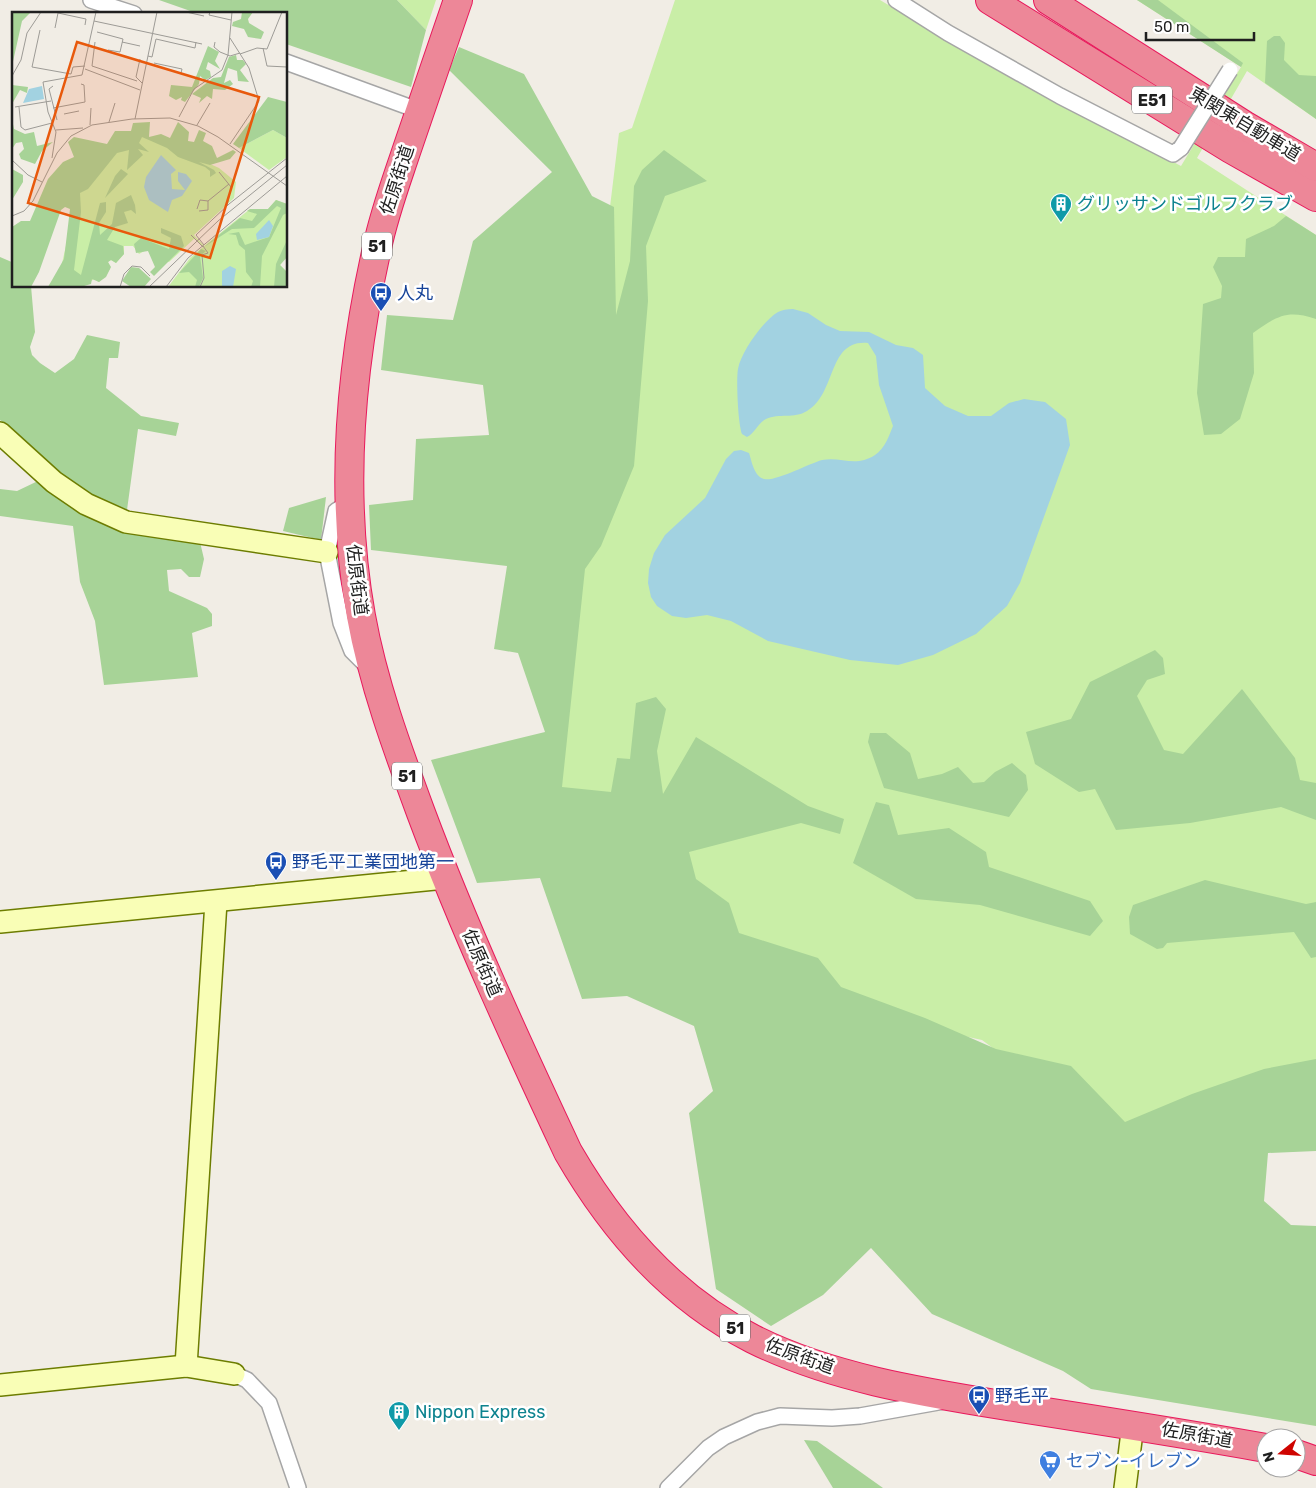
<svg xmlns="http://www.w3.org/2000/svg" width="1316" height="1488" font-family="Rubik,'Noto Sans JP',sans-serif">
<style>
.grass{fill:#c9eea7}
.forest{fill:#a7d397}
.water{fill:#a2d2e1}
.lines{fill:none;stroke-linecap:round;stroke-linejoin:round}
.street-casing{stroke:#a6a6a6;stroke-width:18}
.secondary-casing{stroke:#6d7d00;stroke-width:24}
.highway-casing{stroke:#e8195c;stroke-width:30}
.street{stroke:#fff;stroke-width:15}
.secondary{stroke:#f9feb6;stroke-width:21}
.highway{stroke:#ed8798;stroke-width:28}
.street-bridge-casing{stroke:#a6a6a6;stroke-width:18;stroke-linecap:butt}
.street-bridge{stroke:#fff;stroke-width:15}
.labels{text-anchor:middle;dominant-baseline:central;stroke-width:5;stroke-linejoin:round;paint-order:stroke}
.shield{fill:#fff;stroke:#626262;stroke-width:1}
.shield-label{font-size:16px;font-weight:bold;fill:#1f1f1f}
.street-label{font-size:18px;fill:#1f1f1f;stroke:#fff}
.culture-label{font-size:18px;fill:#0d838f;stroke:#fff;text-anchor:start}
.transit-label{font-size:18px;fill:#164399;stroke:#fff;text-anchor:start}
.shop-label{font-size:18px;fill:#366cbe;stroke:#fff;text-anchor:start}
.inset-road{fill:none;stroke:#9d9b96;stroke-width:1}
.view{fill:#e8590c;fill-opacity:0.15;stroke:#e8590c;stroke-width:2.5}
.inset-edge{fill:none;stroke:#1f1f1f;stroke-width:2.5}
</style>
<rect width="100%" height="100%" fill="#f1ede5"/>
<g class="grass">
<polygon points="397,0 436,0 426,30"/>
<polygon points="675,0 880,0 1002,73 1181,166 1241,67 1137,0 1316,0 1316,119 1247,71 1197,158 1316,235 1316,1151 1124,1133 1058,1096 982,1040 863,1014 750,955 538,798 619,133 632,128"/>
</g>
<g class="forest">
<polygon points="159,0 397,0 426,30 411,87 286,44 286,14 199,14"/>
<polygon points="1137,0 1158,0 1243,63 1241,67"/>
<polygon points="1274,36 1280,36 1285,43 1284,60 1299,75 1316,76 1316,119 1265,83 1267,41"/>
<polygon points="459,47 524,74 592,196 614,207 616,315 630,261 634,186 642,170 664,150 707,181 665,196 646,246 648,301 634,466 601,546 585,569 562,787 611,792 617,758 630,759 636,703 656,697 666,709 657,751 663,794 696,737 808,806 844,819 840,834 801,823 689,852 696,879 729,903 739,933 818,958 841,987 925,1018 996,1049 1071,1066 1125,1122 1192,1094 1264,1069 1316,1059 1316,1151 1268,1153 1264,1201 1291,1225 1316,1226 1316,1426 1091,1389 1063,1371 932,1314 871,1248 823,1295 771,1326 716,1289 689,1113 713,1091 694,1026 627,996 582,999 540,878 477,883 431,760 545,732 518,653 494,649 507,566 371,550 369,505 413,500 416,439 489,435 483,385 381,370 387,315 453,320 473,241 552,172 449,70"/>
<path d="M1286 216 1316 235V319C1287 309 1277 316 1253 333L1254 373 1240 419 1221 434 1204 435 1197 393 1203 304 1221 298 1222 286 1213 267 1218 257H1245L1246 239 1274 226Z"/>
<polygon points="0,257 14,263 14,286 31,286 35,332 30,347 32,355 40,363 55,373 74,359 87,335 120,342 118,358 109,358 106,388 141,416 179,423 176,436 138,429 127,510 95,498 60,474 0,420"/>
<polygon points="40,480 200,542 204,559 200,577 189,577 181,569 167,570 169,591 207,608 212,614 212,626 192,633 198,677 104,685 95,621 80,582 73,526 0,516 0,489 17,491"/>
<polygon points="326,497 321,540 283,531 289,508"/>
<polygon points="1155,650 1163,658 1165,674 1147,680 1137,696 1164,750 1183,754 1242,689 1295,758 1300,780 1316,783 1316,820 1281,807 1190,823 1116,830 1095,789 1079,792 1035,764 1026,732 1071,719 1090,682"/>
<polygon points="870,733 886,733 910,753 918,779 942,774 958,767 973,783 984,782 995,772 1012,763 1026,775 1028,790 1009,817 884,788 868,742"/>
<polygon points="876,802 889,805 898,835 949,828 986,852 989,867 1090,901 1103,921 1090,936 980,905 916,899 853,863"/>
<polygon points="1205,880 1306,904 1316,902 1316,957 1311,958 1294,932 1167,943 1163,948 1157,949 1130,934 1129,917 1133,905"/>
<polygon points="804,1440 817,1441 883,1488 833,1488"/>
</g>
<path class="water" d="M793 309 808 313 826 325 840 331 869 332 896 345 913 348 923 355 925 388 945 406 968 416H991L1009 403 1024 399 1045 402 1066 419 1070 445 1020 583 1007 606 976 634 933 655 898 665 850 660 768 641 731 621 707 615 686 618 672 616 657 606 651 597 648 583 649 569 654 553 665 535 705 498 726 459 734 451 741 450 749 453C752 462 754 476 764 479 775 482 808 464 822 460 841 456 855 468 875 455 885 448 889 436 893 426L879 385 876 356 868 343C827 339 837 394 807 411 794 419 779 413 766 419 758 423 755 433 747 437L742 434C738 424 736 379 738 369 741 352 763 321 778 312 782 310 787 309 793 309Z"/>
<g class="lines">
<g class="street-casing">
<g id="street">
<polyline points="91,0 134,14"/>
<polyline points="896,0 948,33 1060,96 1173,154 1181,148"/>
<polyline points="286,62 420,111"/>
<polyline points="349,503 336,511 327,552 341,623 352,651 370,669"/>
<polyline points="234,1374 247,1380 269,1403 298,1488"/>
<polyline points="668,1488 708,1448 724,1437 757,1422 780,1416 832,1418 860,1416 944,1401"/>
</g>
</g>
<g class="secondary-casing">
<g id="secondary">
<polyline points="0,433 54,482 86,504 126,522 327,552"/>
<polyline points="0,922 445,878"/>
<polyline points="186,1366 216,902"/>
<polyline points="0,1385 186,1366 234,1374"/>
<polyline points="1125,1488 1133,1424"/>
</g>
</g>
<g class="highway-casing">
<g id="highway">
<path d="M458 0C441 50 424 100 407 149 396 182 384 214 377 248 350 368 339 494 361 616 373 683 397 748 421 813 464 928 516 1041 568 1152 613 1230 672 1298 753 1339 833 1379 927 1393 1014 1407 1098 1420 1182 1433 1266 1448"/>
<polyline points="990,0 1231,149 1316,197"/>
<polyline points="1048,0 1244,125 1316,167"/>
<polyline points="1296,1454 1316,1461"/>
</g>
</g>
<use href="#street" class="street"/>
<use href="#secondary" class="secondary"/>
<use href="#highway" class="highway"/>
<g class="street-bridge-casing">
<polyline id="street-bridge" points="1181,148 1230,70"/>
</g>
<use href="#street-bridge" class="street-bridge"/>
</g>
<defs>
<g id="building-pin" transform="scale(1.125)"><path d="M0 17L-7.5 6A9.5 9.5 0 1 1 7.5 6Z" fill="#0f9aa8" stroke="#fff"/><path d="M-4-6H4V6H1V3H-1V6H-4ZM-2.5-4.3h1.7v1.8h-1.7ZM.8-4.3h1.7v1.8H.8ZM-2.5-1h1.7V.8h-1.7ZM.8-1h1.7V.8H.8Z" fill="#fff"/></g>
<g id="bus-pin" transform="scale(1.125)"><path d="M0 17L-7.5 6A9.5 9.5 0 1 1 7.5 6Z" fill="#1a4fb4" stroke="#fff"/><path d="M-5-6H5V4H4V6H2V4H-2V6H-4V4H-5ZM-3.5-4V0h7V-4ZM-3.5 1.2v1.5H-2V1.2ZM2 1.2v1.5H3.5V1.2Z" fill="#fff"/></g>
<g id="supermarket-pin" transform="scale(1.125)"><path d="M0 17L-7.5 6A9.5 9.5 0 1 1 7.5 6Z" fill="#3f7fe0" stroke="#fff"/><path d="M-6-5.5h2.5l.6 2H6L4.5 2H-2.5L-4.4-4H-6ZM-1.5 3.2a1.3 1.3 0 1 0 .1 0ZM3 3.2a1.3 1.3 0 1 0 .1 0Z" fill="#fff"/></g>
</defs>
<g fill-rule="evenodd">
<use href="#building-pin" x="1061" y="204"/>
<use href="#bus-pin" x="381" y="293"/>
<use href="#bus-pin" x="276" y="862"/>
<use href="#bus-pin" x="979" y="1396"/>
<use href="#building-pin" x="399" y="1412"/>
<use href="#supermarket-pin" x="1050" y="1461"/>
</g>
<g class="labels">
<g class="shield">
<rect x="1132" y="86.5" width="40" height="27" rx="4"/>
<rect x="362" y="232.5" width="30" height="27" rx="4"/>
<rect x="392" y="762.5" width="30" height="27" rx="4"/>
<rect x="720" y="1314.5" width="30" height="27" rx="4"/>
</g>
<g class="shield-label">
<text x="1152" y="100">E51</text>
<text x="377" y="246">51</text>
<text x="407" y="776">51</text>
<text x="735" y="1328">51</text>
</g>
<g class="street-label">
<text transform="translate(1245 124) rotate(31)">東関東自動車道</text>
<text transform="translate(397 180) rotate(-72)">佐原街道</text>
<text transform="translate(357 580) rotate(83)">佐原街道</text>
<text transform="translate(482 963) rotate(66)">佐原街道</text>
<text transform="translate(800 1356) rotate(20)">佐原街道</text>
<text transform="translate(1197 1435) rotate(10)">佐原街道</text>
</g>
<g class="culture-label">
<text x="1077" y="204">グリッサンドゴルフクラブ</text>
<text x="415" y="1412">Nippon Express</text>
</g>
<g class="transit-label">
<text x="397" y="293">人丸</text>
<text x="292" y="862">野毛平工業団地第一</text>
<text x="995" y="1396">野毛平</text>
</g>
<g class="shop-label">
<text x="1066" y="1461">セブン-イレブン</text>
</g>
</g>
<g transform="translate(12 12)">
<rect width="275" height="275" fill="#f1ede5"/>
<path d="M261 118 275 126V145L257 158 227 136ZM129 121 207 156 224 170 222 186 182 223 192 234 238 197H256L264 188 275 192V245L268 253 275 260V275H156L178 246 191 235 183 226 157 250 134 238 127 242 121 234H112V242L104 251 99 248 96 250 98 257 87 270 82 267 72 274 36 275 49 256 57 220V204L66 180 83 167 102 141Z" fill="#c9eea7"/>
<path d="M0 0H19L10 9 0 54ZM230 0H241L236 7 237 11 252 20 249 27 236 25 232 17 220 14 221 10 229 7ZM196 34 207 40 203 49 208 57 196 50 194 57 198 59 199 65 193 68 188 64 187 72 173 90 169 88 170 85 164 88 157 84 159 73 180 75ZM224 43 225 48H231L234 52 228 58 237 70 226 69 225 59 216 56 212 71 218 68 221 72 213 78 201 77 200 87 195 84 187 91 189 86 180 82 201 66 209 65 217 45ZM0 73 16 75 15 81 8 78 0 92ZM256 85 275 90V126L261 118 227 136 221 132ZM0 107 2 117 13 122 22 120 25 134 41 130 30 139 23 152 9 147 7 142 12 137 10 130 4 131 0 137ZM138 110 137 125 149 122 158 126 166 110 177 120 176 129 182 130 187 118 194 121 191 129 200 134 205 146 221 138 224 140 218 147 198 153 187 150 202 158 204 161 198 165V159L193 155 166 145 155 136 130 125 127 131 137 140 126 137 131 143 115 158 117 138 105 141 76 177 68 181 69 200 62 258 69 263 88 191 94 190V200L87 211 88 223 100 212 104 191 119 183 123 193 124 202 119 198 112 200 116 211 103 215 95 228 111 234 112 242 104 251 99 248 96 250 99 255 94 265 87 270 80 267 79 272 72 274 36 275 52 247 58 197 53 195 49 198 27 260 19 275H0V215L9 209H18L36 167 51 150 62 145 56 130 62 125 95 132 103 119H119L121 111ZM0 157 11 163V170L0 188ZM109 157 116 162 93 186 103 164ZM264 188 275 192V201L271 203 250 244 248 275H239L241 269 234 260 233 238 227 233 224 223 216 222 227 220 233 233 257 225 269 196 265 194 242 216 220 217 192 235 228 206 240 209 245 202 235 199 238 197H256ZM149 216 169 224 172 234 142 264 138 260 143 255 136 239 124 241 122 232 129 226 157 237 159 226 149 221ZM275 219V245L268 253 275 260V275H262L264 252 275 228ZM189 237 194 239 188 244 191 266 187 275H183L185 268 177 260 167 261ZM119 255 127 256 139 267 132 275H119L110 269Z" fill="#a7d397"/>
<path d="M30 74 32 87 11 91 17 77ZM149 143 164 158 159 162 160 177 173 178 166 169V160L174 162 180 169 170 184 160 188 156 200 137 188 132 175 134 165ZM257 208 261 214 257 225 245 228 244 222ZM218 254 224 257 221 275H210V259Z" fill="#a2d2e1"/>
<path class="inset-road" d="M174 0 192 4M198 0 197 3 219 8M82 9 190 32M43 16 46 1 74 7 73 13M28 18 20 55 59 62 61 55 73 54M85 20 111 27 108 40 96 38M218 26 237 56 247 89 218 132M83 30 80 54 125 69M110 30 128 34M203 30 202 35 208 40 218 44 228 41M251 36 255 54 275 55M228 42 245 36 255 37 270 0M136 44 140 45 144 27 183 36 184 30M128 47 124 65 130 71M142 51 170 57 169 61M73 57 128 78M0 64 9 48 15 21 29 0M41 74 37 77 45 108M3 95 39 89M7 95 9 115 13 118 40 111M41 96 73 90 72 73 69 72M52 102 67 99M167 105 182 77 210 58 216 43 220 0M123 107 145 0M97 110 103 91M78 113 79 96M185 113 198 91M44 118 71 116M40 146 44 120 36 100 31 70 70 63 84 0M0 148 16 163 30 170M207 160 219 175 215 194M196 189 217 172M185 197 188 188 196 189V198L187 199M0 204 12 199 21 189 45 141 59 124 80 113 120 107 158 106 186 114 206 125 275 174M179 223 191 235M192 233 184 223 217 192 275 146M108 275 112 262 120 254 129 255 138 264M137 275 206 209 275 153M154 275 176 246 275 164M188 275 192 266 190 243 196 241 191 234"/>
<path class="view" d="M65 30 247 85 198 246 16 191Z"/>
<rect width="275" height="275" class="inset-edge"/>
</g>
<g transform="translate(1281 1453) rotate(253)"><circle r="24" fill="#ffffff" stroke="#a5a5a5"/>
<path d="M0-4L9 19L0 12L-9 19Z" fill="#cf0400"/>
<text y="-8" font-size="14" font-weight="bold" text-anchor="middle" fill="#1f1f1f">N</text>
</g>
<path d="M1146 32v8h108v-8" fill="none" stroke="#1f1f1f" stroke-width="2.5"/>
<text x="1154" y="32" font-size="15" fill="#1f1f1f" stroke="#ffffff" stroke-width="4" paint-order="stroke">50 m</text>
</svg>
